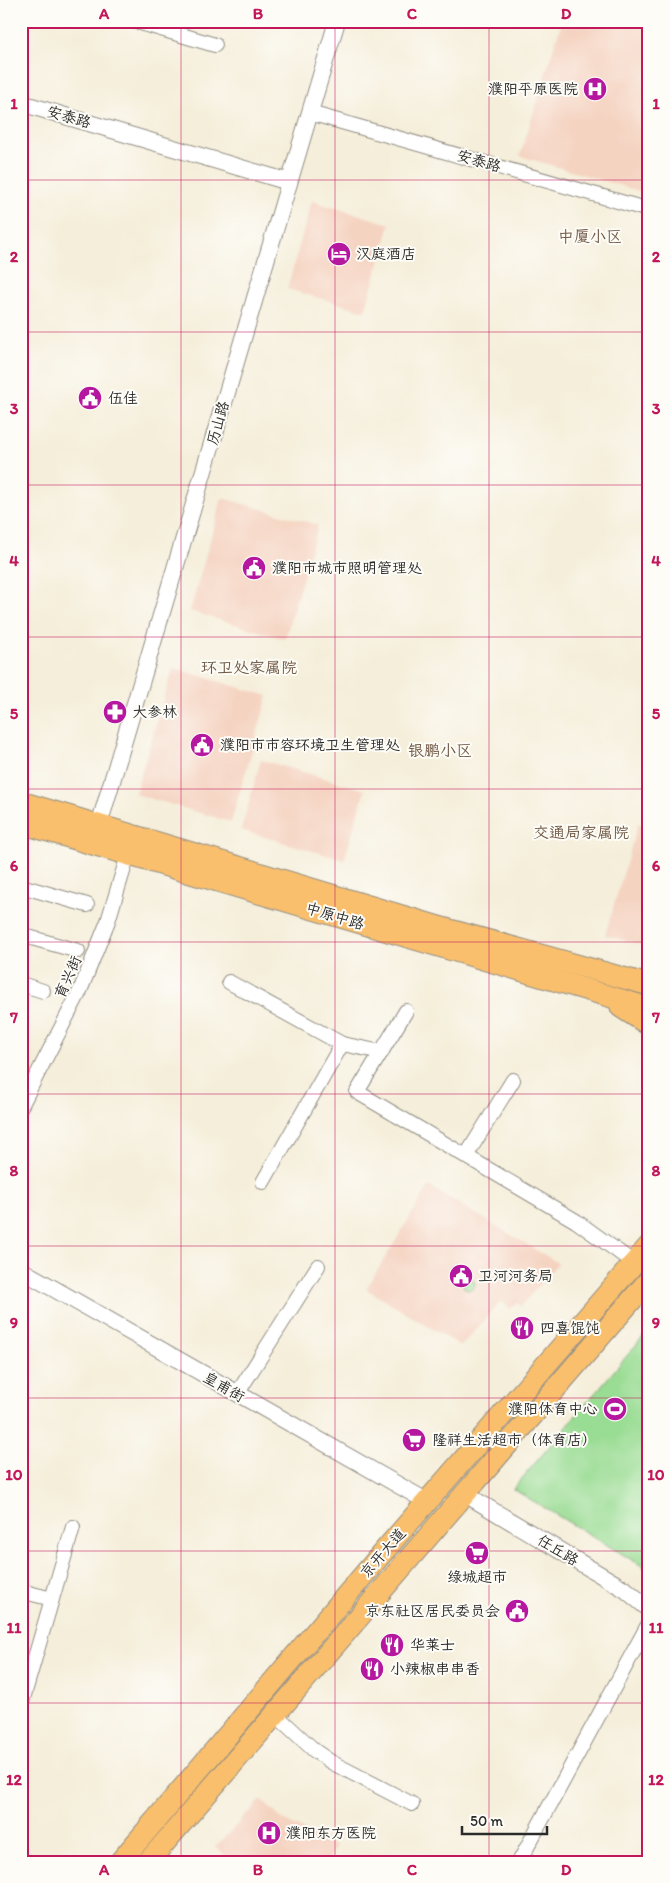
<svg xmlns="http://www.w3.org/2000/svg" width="670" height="1883" font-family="Itim,'LXGW WenKai TC',sans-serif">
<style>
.built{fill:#f5d3c1}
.green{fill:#99dc93;stroke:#62845f}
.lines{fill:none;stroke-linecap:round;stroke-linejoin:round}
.minor-casing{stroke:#908c82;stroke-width:16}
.tertiary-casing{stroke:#908c82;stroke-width:18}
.primary-casing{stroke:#908c82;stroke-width:23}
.minor{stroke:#fff;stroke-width:14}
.tertiary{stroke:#fff;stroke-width:16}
.primary{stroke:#f9bf6d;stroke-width:21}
.grid{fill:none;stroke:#c2185b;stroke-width:1;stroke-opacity:0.55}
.labels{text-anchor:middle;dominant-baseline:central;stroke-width:4;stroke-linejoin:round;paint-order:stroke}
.poi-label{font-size:15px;fill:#2b2b2b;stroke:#fdfcf7;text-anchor:start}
.street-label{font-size:15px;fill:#2b2b2b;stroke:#fdfcf7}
.neighbourhood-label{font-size:16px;fill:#715a46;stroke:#fdfcf7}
.neatline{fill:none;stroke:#c2185b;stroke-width:2}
.grid-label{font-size:16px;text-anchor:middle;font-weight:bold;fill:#c2185b}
</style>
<rect width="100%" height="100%" fill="#fdfcf7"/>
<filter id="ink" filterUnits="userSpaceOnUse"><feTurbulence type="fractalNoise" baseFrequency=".02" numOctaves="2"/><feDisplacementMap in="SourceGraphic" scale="10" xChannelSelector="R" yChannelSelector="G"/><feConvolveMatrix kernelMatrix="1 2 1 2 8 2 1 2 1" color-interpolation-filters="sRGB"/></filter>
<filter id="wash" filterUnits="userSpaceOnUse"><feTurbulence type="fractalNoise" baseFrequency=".0096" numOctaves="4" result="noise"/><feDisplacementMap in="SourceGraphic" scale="20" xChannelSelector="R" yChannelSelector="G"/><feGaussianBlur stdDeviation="1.12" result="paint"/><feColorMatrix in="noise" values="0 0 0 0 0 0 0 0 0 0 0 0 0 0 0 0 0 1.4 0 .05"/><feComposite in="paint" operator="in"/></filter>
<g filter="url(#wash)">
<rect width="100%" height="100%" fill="#f5eeda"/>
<g class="built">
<polygon points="562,21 649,21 649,194 520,156"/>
<polygon points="312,201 390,224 365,311 287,289"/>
<polygon points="222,498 318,525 285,639 190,611"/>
<polygon points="173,668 268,696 231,822 135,794"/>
<polygon points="261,760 365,790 344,860 241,830"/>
<polygon points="638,824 649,827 649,947 605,935"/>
<polygon points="429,1186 558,1263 521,1306 517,1303 510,1309 501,1301 461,1346 366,1289"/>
<polygon points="261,1800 283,1820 336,1846 328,1862 232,1862 215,1847"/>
</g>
<g class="green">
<circle cx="469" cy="1284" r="6"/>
<polygon points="649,1330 649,1570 513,1489"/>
</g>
</g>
<g filter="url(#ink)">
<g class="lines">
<g class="minor-casing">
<g id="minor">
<polyline points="134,21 215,45"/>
<polyline points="310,113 649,210"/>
<polyline points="21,886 87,905"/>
<polyline points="21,935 78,951"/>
<polyline points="229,982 342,1044 382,1052"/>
<polyline points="21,984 43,991"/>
<polyline points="406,1011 357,1092 576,1221 634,1263"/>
<polyline points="21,1106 80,991 108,921 128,855"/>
<polyline points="466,1156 513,1080"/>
<polyline points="263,1182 342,1044"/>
<polyline points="237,1394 318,1266"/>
<polyline points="21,1591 52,1599"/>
<polyline points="22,1702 73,1527"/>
<polyline points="275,1714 315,1751 331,1762 412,1804"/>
<polyline points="519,1862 649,1623"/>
</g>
</g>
<g class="tertiary-casing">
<g id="tertiary">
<polyline points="21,103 289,182"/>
<polyline points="99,825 337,21"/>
<polyline points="21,1270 428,1502"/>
<polyline points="465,1494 626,1590 649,1609"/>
</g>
</g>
<g class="primary-casing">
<g id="primary">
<polyline points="21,802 439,927 649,985"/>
<polyline points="21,823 649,1008"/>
<polyline points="621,1007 649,1025"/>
<polyline points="120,1862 379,1557 649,1246"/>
<polyline points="148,1862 649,1280"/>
</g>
</g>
<use href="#minor" class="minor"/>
<use href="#tertiary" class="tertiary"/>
<use href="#primary" class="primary"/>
</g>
</g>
<path class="grid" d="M181 21V1862M335 21V1862M489 21V1862M21 180H649M21 332H649M21 485H649M21 637H649M21 789H649M21 942H649M21 1094H649M21 1246H649M21 1398H649M21 1551H649M21 1703H649"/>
<defs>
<g id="hospital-disc" transform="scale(1.25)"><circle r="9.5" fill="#b5179e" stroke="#fdfcf7"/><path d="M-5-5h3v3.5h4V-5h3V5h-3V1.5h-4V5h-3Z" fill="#fff"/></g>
<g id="hotel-disc" transform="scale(1.25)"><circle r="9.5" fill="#b5179e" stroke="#fdfcf7"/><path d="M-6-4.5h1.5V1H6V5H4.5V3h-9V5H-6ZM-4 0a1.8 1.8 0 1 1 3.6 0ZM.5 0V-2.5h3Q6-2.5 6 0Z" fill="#fff"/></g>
<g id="civic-disc" transform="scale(1.25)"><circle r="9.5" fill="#b5179e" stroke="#fdfcf7"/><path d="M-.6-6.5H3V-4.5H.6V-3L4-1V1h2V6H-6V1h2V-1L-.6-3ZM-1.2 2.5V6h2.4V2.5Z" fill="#fff"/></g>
<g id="pharmacy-disc" transform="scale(1.25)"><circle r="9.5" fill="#b5179e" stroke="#fdfcf7"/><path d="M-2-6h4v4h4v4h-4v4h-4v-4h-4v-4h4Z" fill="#fff"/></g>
<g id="restaurant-disc" transform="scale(1.25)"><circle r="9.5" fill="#b5179e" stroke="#fdfcf7"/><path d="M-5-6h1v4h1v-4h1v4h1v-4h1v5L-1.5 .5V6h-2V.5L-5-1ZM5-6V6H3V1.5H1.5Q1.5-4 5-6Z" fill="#fff"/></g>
<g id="stadium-disc" transform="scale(1.25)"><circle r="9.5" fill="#b5179e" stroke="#fdfcf7"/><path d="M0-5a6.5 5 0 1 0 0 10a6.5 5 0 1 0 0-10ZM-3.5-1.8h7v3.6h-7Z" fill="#fff"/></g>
<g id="supermarket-disc" transform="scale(1.25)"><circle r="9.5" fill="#b5179e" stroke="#fdfcf7"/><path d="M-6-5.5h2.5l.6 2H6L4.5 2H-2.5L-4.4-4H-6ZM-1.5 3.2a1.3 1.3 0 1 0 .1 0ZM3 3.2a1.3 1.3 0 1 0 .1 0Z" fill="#fff"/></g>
</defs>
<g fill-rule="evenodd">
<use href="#hospital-disc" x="595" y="89"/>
<use href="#hotel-disc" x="339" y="254"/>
<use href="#civic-disc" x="90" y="398"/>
<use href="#civic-disc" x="254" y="568"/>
<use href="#pharmacy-disc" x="115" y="712"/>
<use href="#civic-disc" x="202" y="745"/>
<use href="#civic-disc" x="461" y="1276"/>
<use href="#restaurant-disc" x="522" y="1328"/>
<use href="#stadium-disc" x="615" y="1409"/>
<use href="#supermarket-disc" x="414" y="1440"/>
<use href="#supermarket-disc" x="477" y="1553"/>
<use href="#civic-disc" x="517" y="1611"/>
<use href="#restaurant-disc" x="392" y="1645"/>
<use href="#restaurant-disc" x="372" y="1669"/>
<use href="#hospital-disc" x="269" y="1833"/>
</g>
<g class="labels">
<g class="poi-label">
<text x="578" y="89" text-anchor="end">濮阳平原医院</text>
<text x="356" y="254">汉庭酒店</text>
<text x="108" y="398">伍佳</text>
<text x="272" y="568">濮阳市城市照明管理处</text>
<text x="132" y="712">大参林</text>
<text x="220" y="745">濮阳市市容环境卫生管理处</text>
<text x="478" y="1276">卫河河务局</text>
<text x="540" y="1328">四喜馄饨</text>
<text x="598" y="1409" text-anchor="end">濮阳体育中心</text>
<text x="432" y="1440">隆祥生活超市（体育店）</text>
<text x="477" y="1577" text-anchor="middle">绿城超市</text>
<text x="500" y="1611" text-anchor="end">京东社区居民委员会</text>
<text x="410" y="1645">华莱士</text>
<text x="390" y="1669">小辣椒串串香</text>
<text x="286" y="1833">濮阳东方医院</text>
</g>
<g class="street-label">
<text transform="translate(69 117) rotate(16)">安泰路</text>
<text transform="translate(479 161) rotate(16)">安泰路</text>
<text transform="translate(218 423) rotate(-74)">历山路</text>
<text transform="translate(335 916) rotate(17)">中原中路</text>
<text transform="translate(68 977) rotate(-66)">育兴街</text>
<text transform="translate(224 1387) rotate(30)">皇甫街</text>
<text transform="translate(558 1550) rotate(31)">任丘路</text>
<text transform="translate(383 1553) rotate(-49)">京开大道</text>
</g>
<g class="neighbourhood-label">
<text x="590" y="236">中厦小区</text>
<text x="249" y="667">环卫处家属院</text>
<text x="440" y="750">银鹏小区</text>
<text x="581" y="832">交通局家属院</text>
</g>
</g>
<rect width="670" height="1883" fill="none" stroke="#fdfcf7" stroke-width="55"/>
<path d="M462 1826v8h85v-8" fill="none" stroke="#2b2b2b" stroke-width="2.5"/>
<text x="470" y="1826" font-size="15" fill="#2b2b2b" stroke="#fdfcf7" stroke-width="4" paint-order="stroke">50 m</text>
<rect x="28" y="28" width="614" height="1828" class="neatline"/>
<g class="grid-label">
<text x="104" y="19">A</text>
<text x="258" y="19">B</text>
<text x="412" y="19">C</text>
<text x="566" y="19">D</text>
<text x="14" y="109">1</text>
<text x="656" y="109">1</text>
<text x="14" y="262">2</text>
<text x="656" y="262">2</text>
<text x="14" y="414">3</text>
<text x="656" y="414">3</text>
<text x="14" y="566">4</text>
<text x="656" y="566">4</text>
<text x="14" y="719">5</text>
<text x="656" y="719">5</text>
<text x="14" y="871">6</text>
<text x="656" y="871">6</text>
<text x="14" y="1023">7</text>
<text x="656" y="1023">7</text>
<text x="14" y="1176">8</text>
<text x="656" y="1176">8</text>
<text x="14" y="1328">9</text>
<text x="656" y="1328">9</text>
<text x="14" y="1480">10</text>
<text x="656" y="1480">10</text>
<text x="14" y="1633">11</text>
<text x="656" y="1633">11</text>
<text x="14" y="1785">12</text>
<text x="656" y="1785">12</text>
<text x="104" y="1875">A</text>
<text x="258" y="1875">B</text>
<text x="412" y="1875">C</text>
<text x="566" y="1875">D</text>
</g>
</svg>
